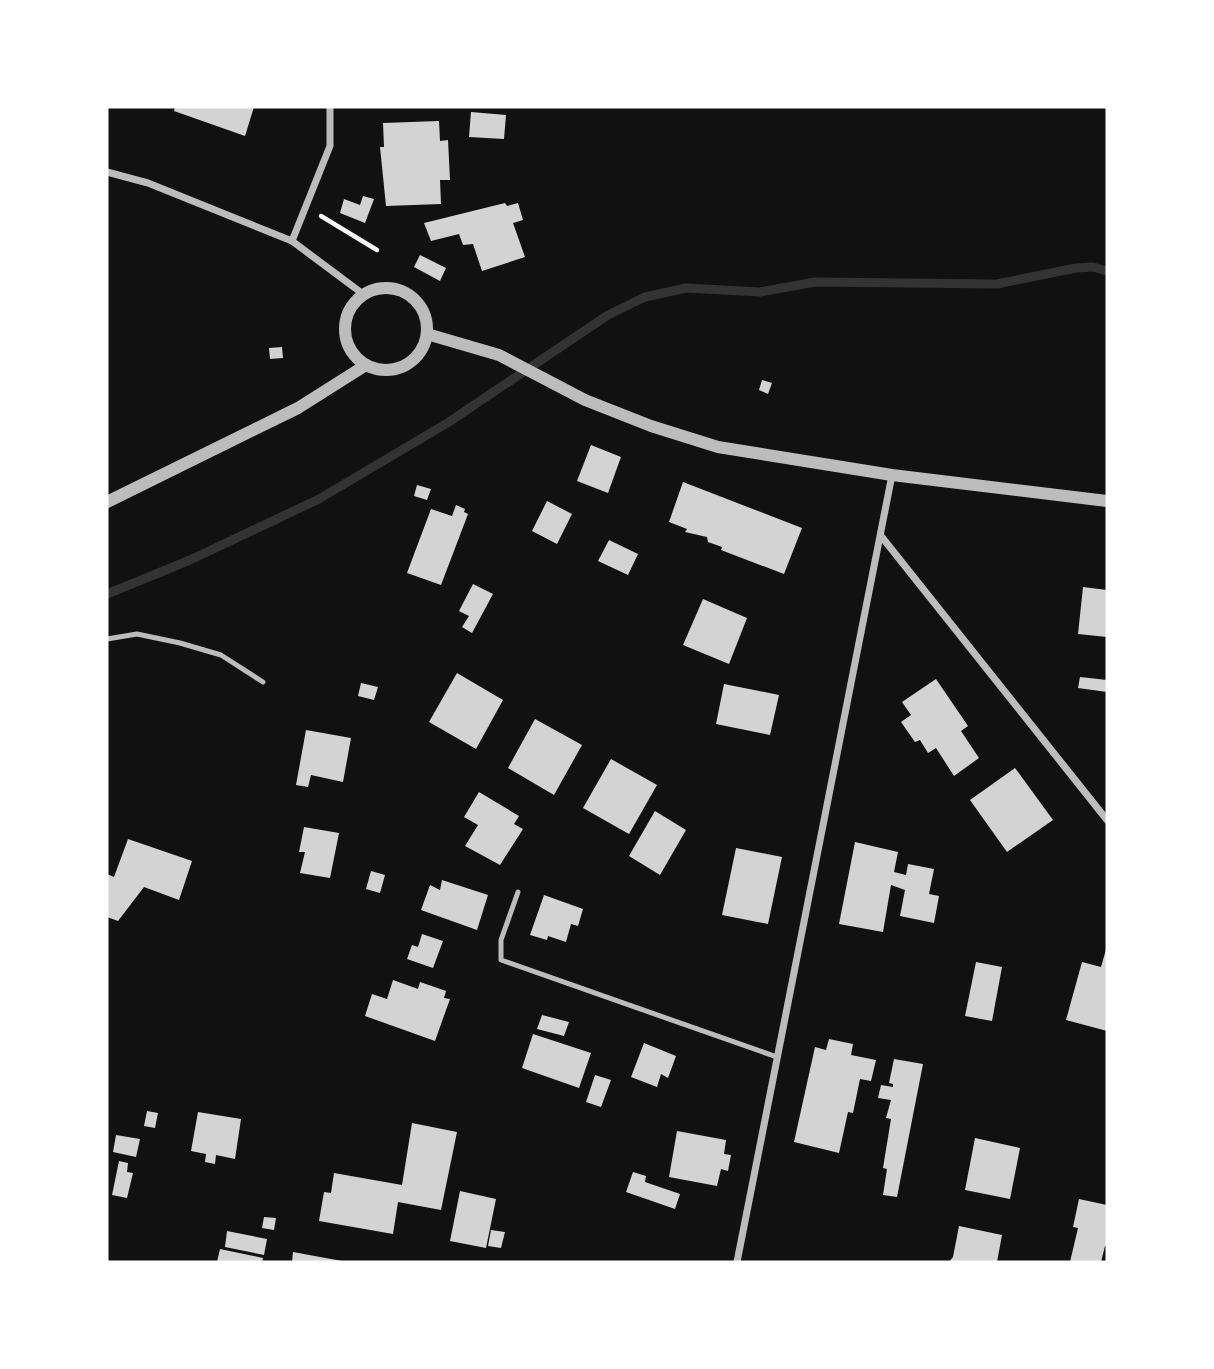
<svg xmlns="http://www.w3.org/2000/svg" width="1214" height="1369" font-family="'Asap Condensed',sans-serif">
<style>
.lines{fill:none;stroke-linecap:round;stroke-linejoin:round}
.stream{stroke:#333;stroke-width:9}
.building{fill:#d3d3d3}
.path{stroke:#f5f5f5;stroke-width:4.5}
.service{stroke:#bcbcbc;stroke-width:5}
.minor{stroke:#bcbcbc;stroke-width:7}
.tertiary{stroke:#bcbcbc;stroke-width:12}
</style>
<rect width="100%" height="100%" fill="#111"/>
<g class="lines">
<polyline class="stream" points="107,594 190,560 319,499 449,422 608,315 645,297 686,288 760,292 815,282 997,284 1076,268 1093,267 1107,271"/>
</g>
<g class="building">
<polygon points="175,107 254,107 245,136 174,111"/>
<polygon points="471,112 506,115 504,139 469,137"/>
<polygon points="439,121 440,141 448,140 450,180 440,180 441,204 386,206 380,147 384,147 383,123"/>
<polygon points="363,196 374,199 365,223 340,213 344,199 360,205"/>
<polygon points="505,203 507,206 518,203 523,220 513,223 525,257 482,271 473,244 463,245 459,234 431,241 424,223"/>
<polygon points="420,255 446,268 440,281 414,267"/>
<polygon points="282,347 283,358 270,359 269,348"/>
<polygon points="762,380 772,383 768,394 759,390"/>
<polygon points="591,445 621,457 608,493 577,481"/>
<polygon points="683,482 802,528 784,574 721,550 722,547 708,542 707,537 685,532 687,529 669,522"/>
<polygon points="417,485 431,489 427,500 414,496"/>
<polygon points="547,501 572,514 557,544 532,531"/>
<polygon points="456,505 465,509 464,512 468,514 441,585 407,573 431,509 452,516"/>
<polygon points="609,540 638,554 628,575 598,561"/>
<polygon points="473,584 493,594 472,633 462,627 469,616 459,611"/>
<polygon points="1083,587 1107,590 1107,637 1078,634"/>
<polygon points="703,599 747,618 729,664 683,645"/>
<polygon points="457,673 503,700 476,749 429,722"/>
<polygon points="1080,677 1107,680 1107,692 1078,688"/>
<polygon points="936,679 968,726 961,731 979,758 954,776 936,748 928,753 920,740 915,742 901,722 911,715 902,702"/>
<polygon points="361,683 378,687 374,700 358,696"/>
<polygon points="724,684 779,695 770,735 716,724"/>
<polygon points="535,719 582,745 554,795 508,768"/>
<polygon points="306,730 351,738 343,782 311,775 308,787 296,785"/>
<polygon points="611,759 657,785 629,834 583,808"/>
<polygon points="1015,768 1053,820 1007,852 970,800"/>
<polygon points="479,792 519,816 514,824 523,829 500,865 465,846 478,825 464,817"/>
<polygon points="655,811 686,830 660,875 629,856"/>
<polygon points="304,827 339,833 330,878 300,873 305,852 299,852"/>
<polygon points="128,839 192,861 179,900 144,887 118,921 107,917 107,874 114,877"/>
<polygon points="855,842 898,852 894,872 906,875 908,864 934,869 929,894 939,896 934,923 900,916 905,890 891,885 883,932 839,924"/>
<polygon points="736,848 782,857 768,924 722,915"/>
<polygon points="371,871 385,875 380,893 366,889"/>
<polygon points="442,880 488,895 477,930 421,910 430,885 440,890"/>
<polygon points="544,895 583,909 578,926 571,924 566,942 548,936 547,940 530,935"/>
<polygon points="422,934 443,941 433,968 407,959 412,945 418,947"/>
<polygon points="1107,946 1107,1031 1066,1020 1082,962 1101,967"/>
<polygon points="976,962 1002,967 992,1021 965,1016"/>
<polygon points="393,980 418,989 420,982 446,991 444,998 450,999 435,1041 365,1016 372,994 387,999"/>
<polygon points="542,1015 569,1022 564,1036 537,1029"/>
<polygon points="533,1034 591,1053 579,1088 522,1068"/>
<polygon points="829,1039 853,1044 851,1055 876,1060 871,1081 860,1079 853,1113 848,1112 839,1153 794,1142 815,1047 826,1050"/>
<polygon points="644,1043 676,1056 668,1078 661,1074 657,1087 631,1077"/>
<polygon points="894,1059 923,1064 897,1197 883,1195 887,1169 883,1168 891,1119 886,1118 891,1100 878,1098 881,1085 893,1087 893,1084 889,1083"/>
<polygon points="595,1075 611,1080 601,1107 586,1102"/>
<polygon points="147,1111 158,1113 155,1128 144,1126"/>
<polygon points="198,1112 241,1119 235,1159 216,1155 215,1164 205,1162 206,1154 191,1151"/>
<polygon points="412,1123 457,1132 441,1210 398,1202 393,1234 319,1221 324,1192 331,1193 334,1173 402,1185"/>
<polygon points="677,1131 726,1140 724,1154 731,1155 728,1171 721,1169 717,1186 669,1177"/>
<polygon points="116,1135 140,1139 136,1157 113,1152"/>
<polygon points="975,1138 1020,1148 1010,1199 965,1190"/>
<polygon points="119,1161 128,1163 127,1172 133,1173 127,1198 112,1195"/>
<polygon points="633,1172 646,1176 645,1182 680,1194 675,1209 626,1192"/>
<polygon points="460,1191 496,1199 486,1248 450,1241"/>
<polygon points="1079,1199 1107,1205 1107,1247 1105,1246 1101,1262 1070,1262 1078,1228 1073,1227"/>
<polygon points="264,1217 276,1218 274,1230 262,1228"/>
<polygon points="959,1226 1002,1235 997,1262 949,1262 953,1257"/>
<polygon points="491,1230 505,1232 501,1248 488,1246"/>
<polygon points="227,1231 267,1239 264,1255 225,1247"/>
<polygon points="220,1249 263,1258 262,1262 217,1262"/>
<polygon points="293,1252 342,1261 342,1262 292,1262"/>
</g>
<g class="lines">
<polyline class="path" points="321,216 377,250"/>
<g class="service">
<polyline points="107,639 137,634 180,643 221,655 263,682"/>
<polyline points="518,892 501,940 501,960 777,1057"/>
</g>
<g class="minor">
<polyline points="107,172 148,183 292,241 363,294"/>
<polyline points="292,241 330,146 330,107"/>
<polyline points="881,536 1107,820"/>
<polyline points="737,1262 892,475"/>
</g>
<g class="tertiary">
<circle cx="386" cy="329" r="41"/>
<polyline points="427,334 499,355 585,400 651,426 718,447 892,475 1107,501"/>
<polyline points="107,502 298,408 366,365"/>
</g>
</g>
<rect width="1214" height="1369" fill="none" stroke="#ffffff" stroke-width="217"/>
</svg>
